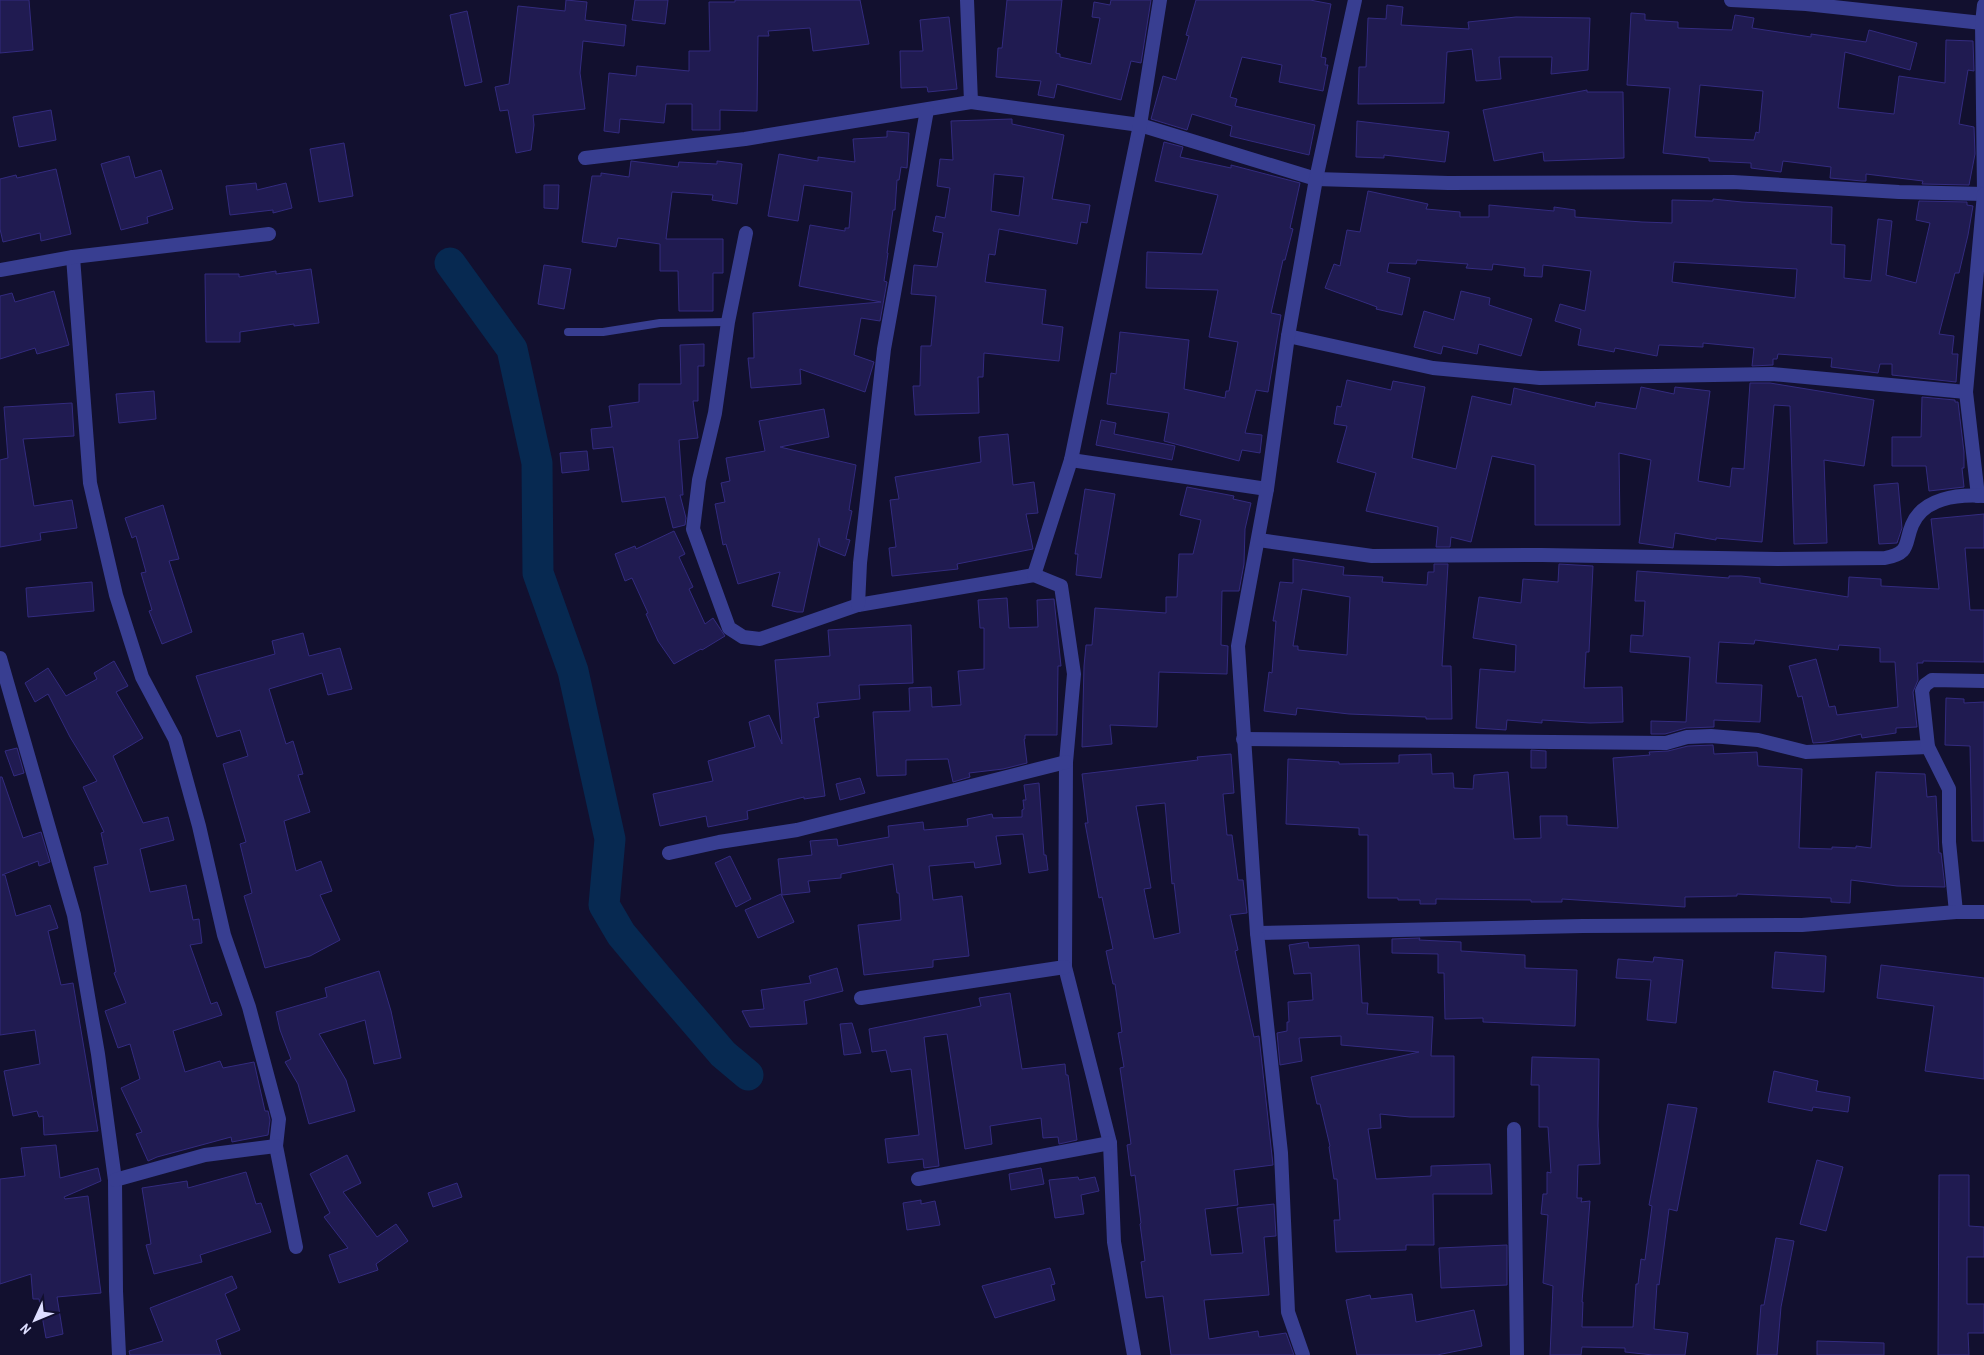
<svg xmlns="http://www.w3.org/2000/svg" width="1984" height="1355" font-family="'Archivo Narrow',sans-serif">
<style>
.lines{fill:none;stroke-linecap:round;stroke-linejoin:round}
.river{stroke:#072951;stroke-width:31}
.building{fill:#201b51;stroke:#332b7f;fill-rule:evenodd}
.service{stroke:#383e91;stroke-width:8}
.minor{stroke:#383e91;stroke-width:14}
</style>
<rect width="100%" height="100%" fill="#12102f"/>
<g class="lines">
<polyline class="river" points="450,263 512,349 537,463 538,573 573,671 610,839 604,905 621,934 656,976 723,1054 748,1075"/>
</g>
<g class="building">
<polygon points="0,0 29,0 33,50 0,53"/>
<polygon points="566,0 587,2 585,20 626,25 624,46 583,41 580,73 585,109 533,115 534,125 531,150 516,153 508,110 500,111 495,87 509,84 518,6 565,11"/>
<polygon points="635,0 668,0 665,24 632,20"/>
<polygon points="735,0 860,0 869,44 813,51 810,28 768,31 769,36 758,36 757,111 720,110 720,130 692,130 692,104 666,104 664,123 620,119 619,133 604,131 609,73 636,76 637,66 689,71 689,51 710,51 709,2 735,2"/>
<polygon points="1007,0 1062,0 1056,53 1060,54 1060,57 1091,64 1100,18 1092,17 1094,2 1110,5 1111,0 1151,0 1141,63 1131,61 1121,100 1057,84 1054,98 1038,95 1041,81 996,77 998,48 1002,48"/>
<polygon points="1196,0 1310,0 1331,4 1321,57 1326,58 1325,65 1328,65 1323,91 1279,82 1282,65 1242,57 1230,97 1237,99 1235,106 1315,125 1309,155 1230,136 1232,126 1192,114 1187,130 1151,119 1163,76 1176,80 1189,36 1186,35"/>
<polygon points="1387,5 1403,7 1401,25 1469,29 1468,22 1516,17 1590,18 1588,70 1551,74 1552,57 1499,57 1501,79 1476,81 1472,49 1447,52 1444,103 1358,104 1359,67 1366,67 1368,18 1386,19"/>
<polygon points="467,11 482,82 465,86 450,15"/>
<path d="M1631 13 1645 14V20L1678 22V28L1732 30 1735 15 1754 18 1752 28 1811 37V34L1866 42 1869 30 1917 43 1910 70 1845 52 1838 108 1894 114 1899 76 1945 83 1946 40 1973 41 1974 71 1968 70 1959 124 1974 127 1975 154 1969 185 1922 184 1923 181 1866 174V181H1862L1830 178 1831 167 1783 161 1781 172 1751 168V163L1709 161V158L1663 153 1670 88 1627 85ZM1700 85 1763 91 1759 133 1756 132 1754 140 1695 137Z"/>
<polygon points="949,17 957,89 928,92 927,87 901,88 900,51 923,51 920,20"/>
<polygon points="1587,90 1587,92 1623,92 1624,158 1544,161 1543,152 1494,161 1483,110"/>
<polygon points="51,110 56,140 19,147 13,117"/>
<path d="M1012 119V124L1064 135 1052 199 1090 205 1087 223 1081 222 1077 244 999 229 995 255 989 254 985 282 1046 290 1042 324 1063 327 1059 361 984 353 983 377H978L979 413 915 415 913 386H920L921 346H931L936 296 911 294 914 265 937 267 943 233 933 231 936 216 945 218 950 188 937 186 940 159 953 160 951 121ZM994 174 1024 177 1019 216 991 211Z"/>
<polygon points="1357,121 1449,132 1445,162 1384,155 1384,158 1356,157"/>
<polygon points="887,131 909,133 907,168 901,167 899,180 897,180 895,210 893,210 887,253 888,253 884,281 887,282 880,321 861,318 854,355 874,362 865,392 800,369 801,384 751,388 748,358 754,358 753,313 881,302 799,286 810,225 845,231 845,228 849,228 852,192 804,185 798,221 768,216 779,154 818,161 818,157 855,162 853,139 887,137"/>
<polygon points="1164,142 1183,147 1180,157 1231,168 1231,165 1300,183 1290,228 1293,229 1285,260 1283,260 1271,313 1281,315 1268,392 1256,390 1245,433 1262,435 1260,453 1242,450 1239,461 1164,441 1169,413 1107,404 1111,373 1116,374 1120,332 1189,340 1184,389 1225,398 1226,391 1229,391 1238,342 1209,337 1218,290 1146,288 1147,252 1202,254 1218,195 1155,181"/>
<polygon points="344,143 353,196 319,202 310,149"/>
<polygon points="129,156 135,178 161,170 173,209 147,217 148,223 121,230 101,164"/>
<polygon points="631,161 678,167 679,162 717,164 717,161 742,164 737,204 712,200 713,195 672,192 666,239 723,239 723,273 713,273 713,311 679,311 678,271 660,271 660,244 618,238 616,247 582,242 592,176 601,176 601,173 629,177"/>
<polygon points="56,169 71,234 41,241 40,233 3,242 0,229 0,179 16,175 17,178"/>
<polygon points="256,183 257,190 286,183 292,208 273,213 273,210 230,215 226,186"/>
<polygon points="544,185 559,185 558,209 544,208"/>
<path d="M1368 191 1428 204 1426 209 1460 212V217H1489V205L1554 211V207L1575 210V217L1642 222 1672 223V200L1713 201V199L1742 202 1832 207 1831 244 1845 245 1844 278 1871 281 1878 219 1892 221 1886 275 1916 283 1930 223 1916 220 1919 201 1967 202V205L1973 206 1968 235 1959 273H1955L1939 334 1954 336 1952 354H1958L1956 382 1892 375V364H1880L1878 373 1831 367 1832 358 1778 354 1777 359H1773V365L1752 366 1754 348 1703 343V347L1659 345 1657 356 1615 348 1614 352 1578 345 1581 329 1555 321 1560 304 1585 311 1591 271 1543 265 1542 277 1524 276 1525 268 1493 264 1492 270 1466 268 1468 264 1417 260 1416 264 1389 263 1387 272 1410 278 1402 315 1376 309 1377 307 1325 288 1334 264 1340 266 1347 230 1360 232ZM1674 262 1797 269 1795 298 1672 282Z"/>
<polygon points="544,265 571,269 564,309 538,304"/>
<polygon points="311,269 319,323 294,326 294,324 240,332 240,342 206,342 205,274 239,274 239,277 276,271 276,274"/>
<polygon points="54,291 69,345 37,354 35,348 0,359 0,296 12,293 15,302"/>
<polygon points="1461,291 1490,298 1489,305 1532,319 1521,356 1479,344 1477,354 1443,346 1441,354 1414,347 1424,311 1454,320"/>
<polygon points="704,344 704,366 698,366 698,401 693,401 698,438 679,440 683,495 680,495 686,518 685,525 673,528 665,497 622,502 613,447 593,449 591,429 612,427 609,406 639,402 639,384 681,384 680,345"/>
<polygon points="1347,380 1391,390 1393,381 1425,387 1412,458 1456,469 1472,396 1511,405 1514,388 1595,407 1596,402 1636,409 1641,387 1674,394 1675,387 1710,391 1698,481 1730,487 1732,468 1744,469 1750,383 1770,383 1874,400 1864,466 1824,460 1827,543 1794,544 1790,406 1774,405 1762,542 1716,538 1716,540 1675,533 1673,548 1639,543 1651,460 1619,453 1620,525 1535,525 1535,465 1492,456 1471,542 1451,537 1450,547 1436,547 1438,527 1366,511 1376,473 1337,462 1347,426 1334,424 1337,406 1341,407"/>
<polygon points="154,391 156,419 119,423 116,394"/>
<polygon points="1922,397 1955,400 1955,402 1958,402 1964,452 1964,468 1962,468 1964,487 1929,491 1926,466 1892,466 1892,437 1921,437"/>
<polygon points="72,403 74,436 23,439 34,506 72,500 77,528 40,533 41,540 0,547 0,460 8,458 4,407"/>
<polygon points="824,409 829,437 780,447 856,465 849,510 852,511 846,539 850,540 845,556 820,546 819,538 803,612 797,612 772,606 780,572 738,584 726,544 723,545 715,504 725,502 721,483 730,481 726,458 765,451 759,421"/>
<polygon points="1101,420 1116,423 1114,434 1175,446 1172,460 1096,445"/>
<polygon points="1008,434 1013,485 1034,482 1038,513 1026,514 1033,549 957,564 958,569 892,576 889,548 896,547 890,500 899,499 895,477 981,462 979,437"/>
<polygon points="587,451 589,470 562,473 560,453"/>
<polygon points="1898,483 1902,528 1897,543 1879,544 1874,485"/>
<polygon points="1187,487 1234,496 1233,499 1251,503 1245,529 1244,564 1239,591 1222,591 1221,645 1228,646 1227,674 1159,672 1157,727 1110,725 1112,744 1082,747 1084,666 1086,645 1092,645 1095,608 1166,613 1166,597 1177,597 1179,554 1193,554 1201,520 1180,515"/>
<polygon points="1085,489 1115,494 1101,578 1076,575 1078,554 1075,554"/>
<polygon points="163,505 179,559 169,561 192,632 162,644 149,611 152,610 141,573 146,572 136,536 132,538 125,518"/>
<polygon points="1984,514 1984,548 1965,548 1970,610 1984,610 1984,662 1923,661 1923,663 1917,663 1918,680 1913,692 1917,727 1896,728 1896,733 1862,738 1861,734 1826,742 1813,743 1802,696 1798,697 1789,666 1816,659 1829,707 1835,706 1837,715 1898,707 1895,662 1880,662 1880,648 1839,645 1838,650 1755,640 1754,644 1719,642 1716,683 1762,685 1760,722 1714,720 1714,727 1686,728 1665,734 1651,734 1651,721 1686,722 1690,657 1630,652 1631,635 1643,636 1645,601 1635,601 1637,571 1729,578 1729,576 1741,576 1760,578 1760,583 1848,597 1849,577 1881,579 1881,586 1939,589 1931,519"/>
<polygon points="674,531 685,554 679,557 693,587 689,589 705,624 713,618 725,636 702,650 701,649 674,664 658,641 646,614 648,613 632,578 625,581 615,554 635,546 636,549"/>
<path d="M1293 559 1344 567 1343 575 1383 577 1382 582 1427 585 1428 572H1434V564H1448L1442 666H1451L1452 719H1426V717L1349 714 1297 708 1296 715 1264 711 1269 672 1272 673 1276 621H1273L1280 582 1293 583ZM1302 589 1350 597 1347 655 1298 650V646H1293Z"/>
<polygon points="1559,564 1593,566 1589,652 1586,652 1584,688 1622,687 1623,722 1590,723 1542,720 1542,723 1507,720 1506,730 1476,728 1480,669 1515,672 1516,645 1473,638 1479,597 1521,603 1523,579 1558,582"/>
<polygon points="92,582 94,611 28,617 26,588"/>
<polygon points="1007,598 1009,628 1038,627 1037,600 1054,599 1061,666 1058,666 1057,735 1025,735 1025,739 1024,739 1027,763 1003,769 969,773 970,777 953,782 948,759 906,760 906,775 877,776 873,712 910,711 909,688 931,687 932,707 961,705 958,671 984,669 984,628 980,628 978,600"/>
<polygon points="911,625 913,683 859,685 860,699 817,703 819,717 814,718 825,796 804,799 804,797 747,811 748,819 708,827 706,816 660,826 653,794 713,781 708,761 755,747 749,722 769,715 782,744 775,660 830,656 828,630"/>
<polygon points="303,633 309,656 340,648 352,689 328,695 322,673 269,689 286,744 293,741 303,774 298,775 310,812 284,821 296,871 321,861 332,891 320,895 340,940 310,956 265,968 244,896 252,893 240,844 246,842 223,764 248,756 240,730 217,737 196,676 275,654 272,641"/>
<polygon points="114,661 128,686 116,692 143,738 113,756 143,823 168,817 174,840 140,849 150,892 186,885 193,920 199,919 202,943 190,945 211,1004 217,1002 222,1015 173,1031 185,1072 220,1061 223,1068 254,1062 265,1111 268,1111 270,1120 268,1135 232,1142 231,1137 157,1157 148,1161 136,1134 142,1132 121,1088 140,1079 130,1044 118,1048 105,1011 126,1003 114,973 116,972 94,867 108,864 101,833 104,832 83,787 97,781 70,737 48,694 35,702 25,683 48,668 66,696 97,679 94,673"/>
<polygon points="1946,698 1964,699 1964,703 1984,702 1984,841 1972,841 1970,746 1945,745"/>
<polygon points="1713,745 1714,754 1757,752 1758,766 1802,769 1799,848 1832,849 1832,847 1856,848 1856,846 1871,848 1876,772 1925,774 1927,797 1936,796 1939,853 1941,853 1945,887 1897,886 1851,880 1850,903 1831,902 1831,898 1737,894 1737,896 1685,897 1685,907 1562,899 1562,902 1531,902 1531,900 1436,899 1436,904 1420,904 1420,900 1398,900 1398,898 1368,898 1368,835 1359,835 1359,828 1286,824 1288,759 1339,762 1339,764 1399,763 1399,755 1431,754 1432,774 1453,773 1454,788 1473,789 1474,775 1508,772 1514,839 1541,838 1540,816 1567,816 1567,825 1618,828 1613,758 1650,755 1649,752 1668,751 1688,746"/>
<polygon points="17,748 24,773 14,776 5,751"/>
<polygon points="1531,750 1546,751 1546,768 1531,768"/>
<path d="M1231 754 1234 793 1223 794 1227 835H1232L1238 880H1243L1247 913 1230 915 1238 950 1235 951 1254 1037 1259 1036 1273 1165 1234 1170 1238 1205 1205 1209 1211 1255 1243 1253 1237 1208 1274 1204 1276 1236 1264 1237 1269 1295 1204 1300 1209 1339 1258 1331 1259 1337 1286 1333 1294 1355H1171L1163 1296 1146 1298 1141 1262 1145 1261 1140 1224 1141 1223 1135 1175 1131 1176 1127 1145 1131 1144 1120 1068 1124 1067 1118 1033 1122 1032 1115 984H1113L1106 951 1113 949 1102 897 1099 898 1085 823H1088L1082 774 1198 760 1197 757ZM1165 803 1172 884 1174 883 1180 933 1154 939 1144 889 1151 888 1136 806Z"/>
<polygon points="0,777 2,777 23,838 41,832 50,862 39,866 38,861 2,875 5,875 16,916 50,905 58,928 48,931 61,985 73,983 98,1131 44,1135 43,1116 39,1117 37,1111 13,1116 4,1071 40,1064 35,1030 0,1035"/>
<polygon points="860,778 865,793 840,800 836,784"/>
<polygon points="1039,783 1044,855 1046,855 1048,870 1029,873 1023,834 996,836 1001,864 975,868 974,862 929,866 933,900 962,896 969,956 933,960 933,967 864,975 858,925 901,920 899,893 897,893 893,864 841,874 841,878 808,881 810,892 782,895 778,859 812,855 810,841 837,839 838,846 889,837 888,826 923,822 924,830 968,826 967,819 992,814 993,818 1022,817 1022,810 1024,809 1023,800 1026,800 1024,785"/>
<polygon points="730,856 751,899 736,907 715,863"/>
<polygon points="781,894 794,922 758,938 745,910"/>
<polygon points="1420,938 1419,940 1461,942 1461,951 1525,955 1525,968 1577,970 1575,1026 1483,1022 1483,1018 1445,1019 1444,973 1438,973 1438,954 1392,953 1392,939"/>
<polygon points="1308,942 1309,948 1359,945 1362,1003 1368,1003 1367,1014 1433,1017 1431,1056 1454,1056 1454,1117 1410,1117 1380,1114 1381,1128 1368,1129 1376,1179 1431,1176 1431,1166 1490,1164 1492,1194 1433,1194 1434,1245 1406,1245 1406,1250 1336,1252 1334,1220 1340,1220 1337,1179 1334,1179 1329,1147 1330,1146 1320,1104 1317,1104 1311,1077 1419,1052 1341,1045 1341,1036 1299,1038 1302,1061 1280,1065 1277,1033 1287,1031 1287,1022 1289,1022 1288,1002 1313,1000 1311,973 1294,974 1289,945"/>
<polygon points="1775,952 1826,956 1824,992 1772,988"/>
<polygon points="1654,957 1683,960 1676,1023 1647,1020 1651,980 1616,978 1618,959 1653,962"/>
<polygon points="1881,965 1984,978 1984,1079 1925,1071 1934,1006 1877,998"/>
<polygon points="837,968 843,991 804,1001 807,1024 750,1027 742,1011 764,1009 761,990 811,983 809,976"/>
<polygon points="379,971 391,1011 401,1058 374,1064 365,1020 319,1034 346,1080 355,1111 309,1124 298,1084 285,1062 291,1059 280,1030 276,1012 327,997 325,988"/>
<polygon points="1010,993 1022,1069 1065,1064 1066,1075 1068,1075 1077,1140 1059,1144 1058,1137 1043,1138 1041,1118 990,1126 992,1144 965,1149 947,1034 924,1037 939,1166 924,1168 923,1159 888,1163 885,1139 919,1135 911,1069 891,1072 886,1050 872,1052 869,1029 981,1006 979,998"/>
<polygon points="852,1023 861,1053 844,1055 840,1024"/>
<polygon points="1532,1057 1599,1059 1598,1126 1600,1164 1578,1165 1577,1198 1582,1198 1581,1202 1590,1201 1582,1302 1583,1302 1582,1327 1633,1327 1636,1284 1638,1284 1641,1259 1645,1260 1652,1206 1649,1205 1668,1104 1697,1108 1677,1211 1669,1209 1659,1285 1657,1284 1654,1329 1688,1333 1685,1355 1653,1355 1625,1352 1625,1348 1582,1347 1581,1355 1550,1355 1553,1286 1543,1283 1548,1215 1541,1214 1543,1194 1547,1194 1547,1172 1551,1173 1548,1127 1539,1127 1539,1085 1531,1085"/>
<polygon points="1774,1071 1818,1081 1816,1091 1850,1097 1848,1112 1813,1107 1812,1111 1768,1102"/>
<polygon points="56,1145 60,1178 98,1168 101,1181 64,1197 65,1199 88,1196 101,1293 57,1297 63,1334 46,1338 39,1299 33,1299 31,1274 0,1284 0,1179 25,1176 21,1148"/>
<polygon points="347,1155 361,1183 343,1192 377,1237 396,1224 408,1241 376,1264 378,1270 339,1283 329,1255 348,1248 324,1217 330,1213 310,1174"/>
<polygon points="1817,1160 1843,1167 1826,1231 1800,1224"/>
<polygon points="1041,1168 1044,1184 1011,1190 1009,1174"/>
<polygon points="246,1172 256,1204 261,1203 271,1232 200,1255 202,1262 154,1274 146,1245 151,1244 142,1188 187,1181 188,1188"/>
<polygon points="1939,1175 1969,1175 1969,1226 1984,1227 1984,1257 1967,1257 1967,1304 1984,1304 1984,1333 1968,1333 1969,1355 1938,1355"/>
<polygon points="1078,1177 1079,1180 1095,1177 1099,1191 1081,1195 1084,1214 1055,1218 1049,1180"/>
<polygon points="457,1183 462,1197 433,1207 428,1193"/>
<polygon points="921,1200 921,1204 935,1201 940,1225 907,1230 903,1203"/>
<polygon points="1776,1238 1794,1241 1781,1307 1777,1355 1757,1355 1761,1305 1764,1305"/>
<polygon points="1507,1245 1507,1285 1441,1288 1439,1248"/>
<polygon points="1050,1268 1055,1284 1051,1285 1055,1300 995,1318 982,1286"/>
<polygon points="232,1276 237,1288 225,1294 240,1330 216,1340 221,1355 130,1355 129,1351 163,1341 150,1308"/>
<polygon points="1412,1294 1416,1322 1474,1310 1482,1346 1437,1355 1357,1355 1346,1300 1370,1295 1371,1299"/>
<polygon points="1817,1341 1884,1343 1884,1355 1817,1355"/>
</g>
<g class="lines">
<polyline class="service" points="568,332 603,332 660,323 728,322"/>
<g class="minor">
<polyline points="967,0 971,102"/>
<polyline points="1731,0 1806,4 1982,23"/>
<polyline points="1984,5 1982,23 1984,193"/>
<polyline points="585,158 745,139 971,102 1140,125 1316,179 1448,183 1733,182 1899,192 1984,194"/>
<polyline points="746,233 728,322 715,413 699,480 693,529 729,628 743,637 760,639 858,605 1034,575 1061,586 1074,674 1066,762 1065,967 1110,1143 1114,1242 1134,1355"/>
<polyline points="73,257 90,483 116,595 142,677 175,739 199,826 224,935 249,1007 279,1119 276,1146 296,1247"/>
<polyline points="0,270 73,257 269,234"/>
<polyline points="1288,336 1433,368 1540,378 1772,374 1966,392"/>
<polyline points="1071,460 1267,489"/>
<polyline points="1978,496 1966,392 1984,194"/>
<path d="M1259 540 1372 556 1542 555 1777 559 1885 558C1911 553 1904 544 1912 525 1923 498 1958 494 1984 496"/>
<polyline points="1034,575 1071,460 1140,125 1160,0"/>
<polyline points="858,605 860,563 884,349 927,110"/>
<polyline points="0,658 74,915 98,1054 115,1180 116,1291 119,1355"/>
<polyline points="1243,739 1666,743 1687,737 1711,736 1758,740 1806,752 1928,747"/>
<polyline points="669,853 719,842 797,830 1066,762"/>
<polyline points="1956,912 1949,842 1949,789 1928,747 1922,691 1925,685 1932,680 1984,681"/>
<polyline points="1257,933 1583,926 1802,925 1956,912 1984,912"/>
<polyline points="861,998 1065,967"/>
<polyline points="1514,1129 1517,1355"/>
<polyline points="918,1179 1110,1143"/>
<polyline points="115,1180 205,1155 276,1146"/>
<polyline points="1303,1355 1288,1312 1281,1153 1257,933 1238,646 1267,489 1288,336 1316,179 1355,0"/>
</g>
</g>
<g transform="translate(35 1320) rotate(226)" stroke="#12102f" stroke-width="4" paint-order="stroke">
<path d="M0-4L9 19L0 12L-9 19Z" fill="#dedeff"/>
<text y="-8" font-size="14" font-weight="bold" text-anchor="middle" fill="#dedeff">N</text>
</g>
</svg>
